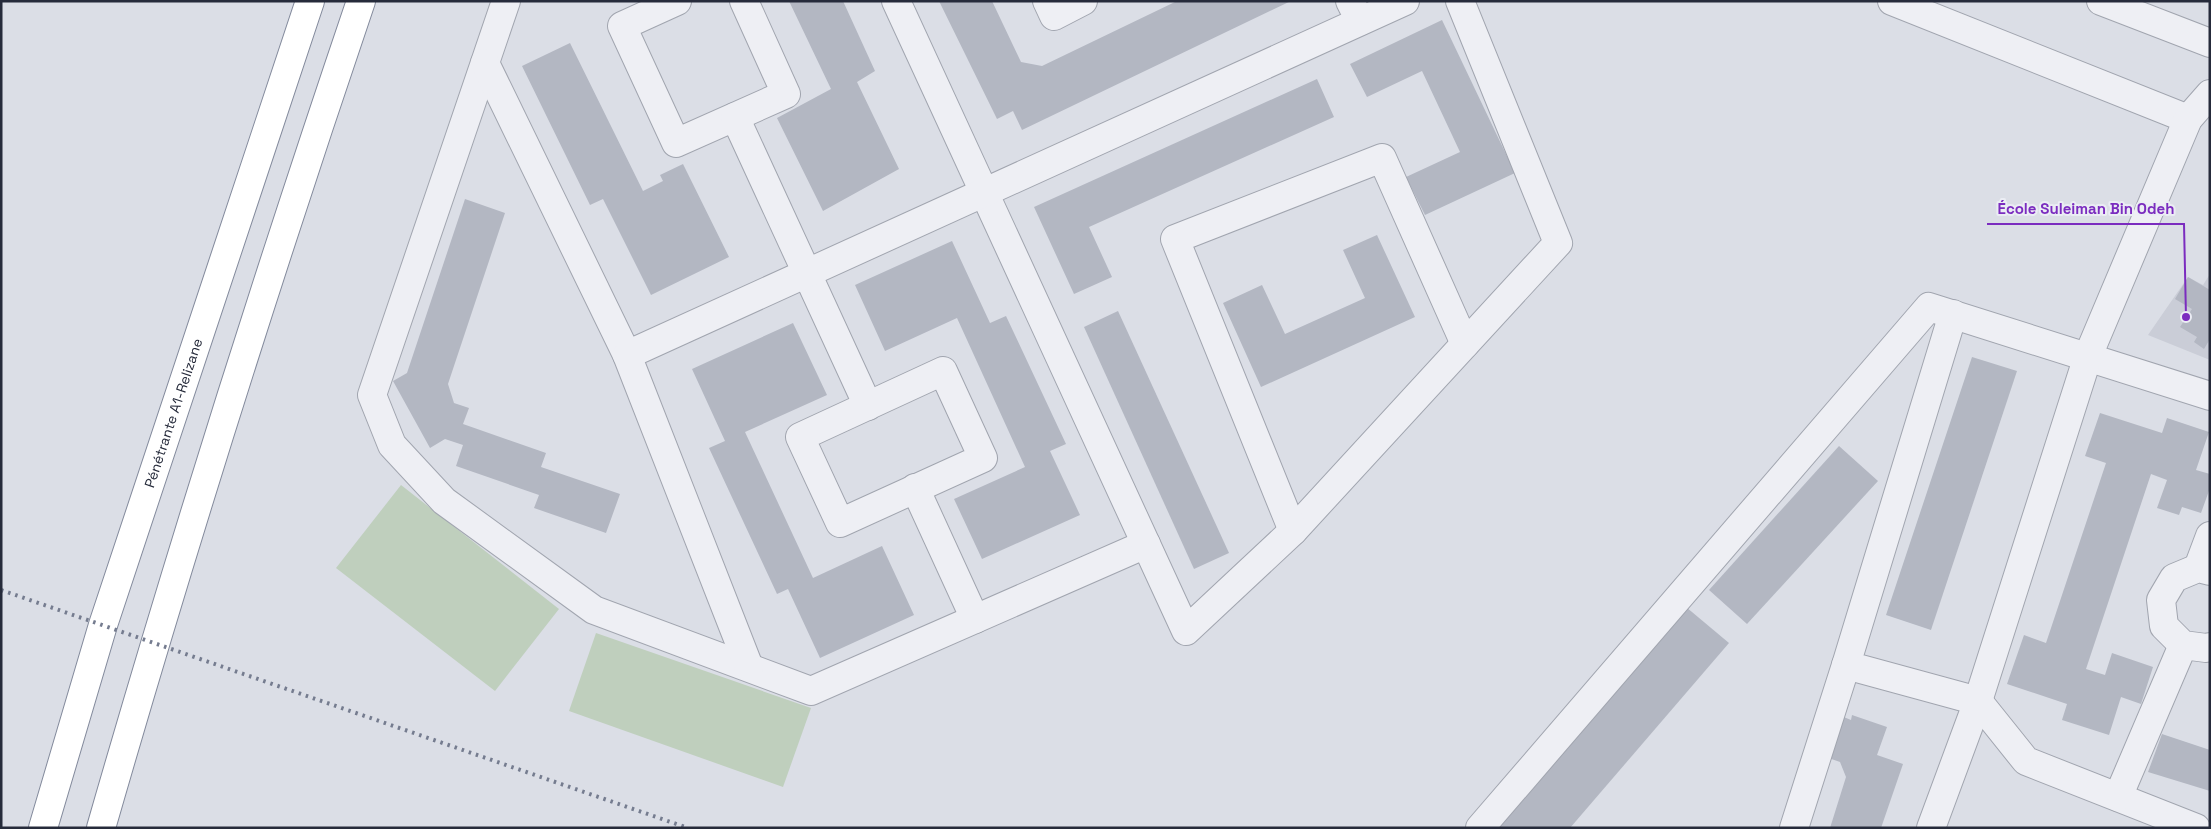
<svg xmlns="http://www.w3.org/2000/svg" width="2211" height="829" font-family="'Space Grotesk',sans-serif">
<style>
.built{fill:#cacdd7}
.green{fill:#bfcfbd}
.building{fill:#b3b7c2}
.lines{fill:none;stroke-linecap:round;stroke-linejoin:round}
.minor-casing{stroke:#a1a5af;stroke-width:30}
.trunk-casing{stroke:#838a9c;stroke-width:30}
.minor{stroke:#eeeff4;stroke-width:28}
.trunk{stroke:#fff;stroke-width:28}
.rail{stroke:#757c8f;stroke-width:4;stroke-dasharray:2.5 5;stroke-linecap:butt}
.labels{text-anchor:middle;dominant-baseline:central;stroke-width:4;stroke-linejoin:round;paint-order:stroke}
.street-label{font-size:14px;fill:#262b3b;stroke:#ebedf4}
.leader{fill:none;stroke:#7b2cbf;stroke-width:2}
.callout-dot{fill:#7b2cbf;stroke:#ebedf4;stroke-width:2}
.callout-label{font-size:15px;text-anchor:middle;font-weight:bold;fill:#7b2cbf;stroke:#ebedf4;stroke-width:4;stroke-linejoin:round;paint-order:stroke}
</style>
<rect width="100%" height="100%" fill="#dbdee6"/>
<polygon class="built" points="2210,274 2210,360 2148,335 2188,277 2203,285"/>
<g class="green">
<polygon points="401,485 559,609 495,691 336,568"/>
<polygon points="596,633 811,708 783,787 569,711"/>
</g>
<g class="building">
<polygon points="789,1 843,1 875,71 857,82 899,169 823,211 777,118 831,89"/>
<polygon points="939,1 992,1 1021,62 1042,66 1177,1 1291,1 1022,130 1013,111 997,119"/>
<polygon points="1442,20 1515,173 1425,215 1406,177 1460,152 1422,71 1367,97 1350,64"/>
<polygon points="570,43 643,191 663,181 660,175 683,164 729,257 651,295 603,199 590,205 522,66"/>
<polygon points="1317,79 1334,117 1089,227 1112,277 1074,294 1034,207"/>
<polygon points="465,199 505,213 448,384 454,403 469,408 463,424 546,453 541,467 620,494 606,533 534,508 539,495 456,466 463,445 445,439 430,448 393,381 407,373"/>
<polygon points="1377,235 1415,317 1261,387 1223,303 1262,285 1285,334 1365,298 1343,250"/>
<polygon points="952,241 990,323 1006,316 1066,444 1050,451 1080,515 982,559 954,499 1025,467 957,318 885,351 855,285"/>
<polygon points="2188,277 2210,290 2210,339 2204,349 2194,342 2197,337 2180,327 2192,309 2175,299"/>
<polygon points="1118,311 1229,553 1194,569 1084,327"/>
<polygon points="793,323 827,395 745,432 813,578 882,546 914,615 820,658 788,589 777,594 709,448 725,441 692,369"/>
<polygon points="1972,357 2017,371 1931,630 1886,615"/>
<polygon points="2100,413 2162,433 2167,418 2209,432 2196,470 2210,474 2210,488 2201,513 2182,507 2179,515 2157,508 2167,480 2151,474 2086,669 2105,675 2112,653 2153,667 2141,704 2121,697 2109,735 2062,720 2067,704 2007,684 2024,635 2046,643 2106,463 2085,456"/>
<polygon points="1839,446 1878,481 1747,624 1709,590"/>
<polygon points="1686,607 1729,643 1570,828 1495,828"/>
<polygon points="1834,713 1851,720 1852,715 1887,727 1877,755 1903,764 1881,828 1830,828 1846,777 1840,762 1820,755"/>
<polygon points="2162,734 2210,750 2210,791 2148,772"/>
</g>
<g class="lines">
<g class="minor-casing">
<g id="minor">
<polyline points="506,1 372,395 392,445 444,501 594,610 811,691 1146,544"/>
<polyline points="677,1 622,26 676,143 786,94 744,1"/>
<polyline points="896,1 1186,631 1293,531 1558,243 1460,1"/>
<polyline points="1047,1 1054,16 1083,1"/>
<polyline points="1350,1 1360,21"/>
<polyline points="1892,1 2188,119"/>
<polyline points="2101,1 2210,43"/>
<polyline points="485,63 627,355 749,667"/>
<polyline points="735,117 868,406"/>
<polyline points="1953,314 1846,665 1978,701 2026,761 2196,828"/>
<polyline points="627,355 1405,1"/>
<polygon points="943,371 983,458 840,523 800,437"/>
<polyline points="915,488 975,619"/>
<polyline points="1293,531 1175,239 1382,158 1465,344"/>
<polyline points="2198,568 2210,536"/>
<polyline points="2210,571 2198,568 2174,578 2161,600 2164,626 2183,645 2206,648 2210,647"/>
<polyline points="2118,797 2183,645"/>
<polyline points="1480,828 1929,307 2210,396"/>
<polyline points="1794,828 1846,665"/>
<polyline points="1931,828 1978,701 2088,356 2188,119 2210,94"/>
</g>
</g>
<g class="trunk-casing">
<g id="trunk">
<path id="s1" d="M43 828 103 625 310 1"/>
<path d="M101 828C181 550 268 275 361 1"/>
</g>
</g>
<use href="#minor" class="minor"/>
<use href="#trunk" class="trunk"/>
<polyline class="rail" points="1,590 688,828"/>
</g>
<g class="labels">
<g class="street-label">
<text stroke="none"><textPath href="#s1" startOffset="435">Pénétrante A1-Relizane</textPath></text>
</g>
</g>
<path class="leader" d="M2186 317L2184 224H1987"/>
<circle class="callout-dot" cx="2186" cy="317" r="5"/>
<g class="callout-label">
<text x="2086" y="214">École Suleiman Bin Odeh</text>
</g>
<rect width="2211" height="829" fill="none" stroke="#262b3b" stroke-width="5"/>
</svg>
